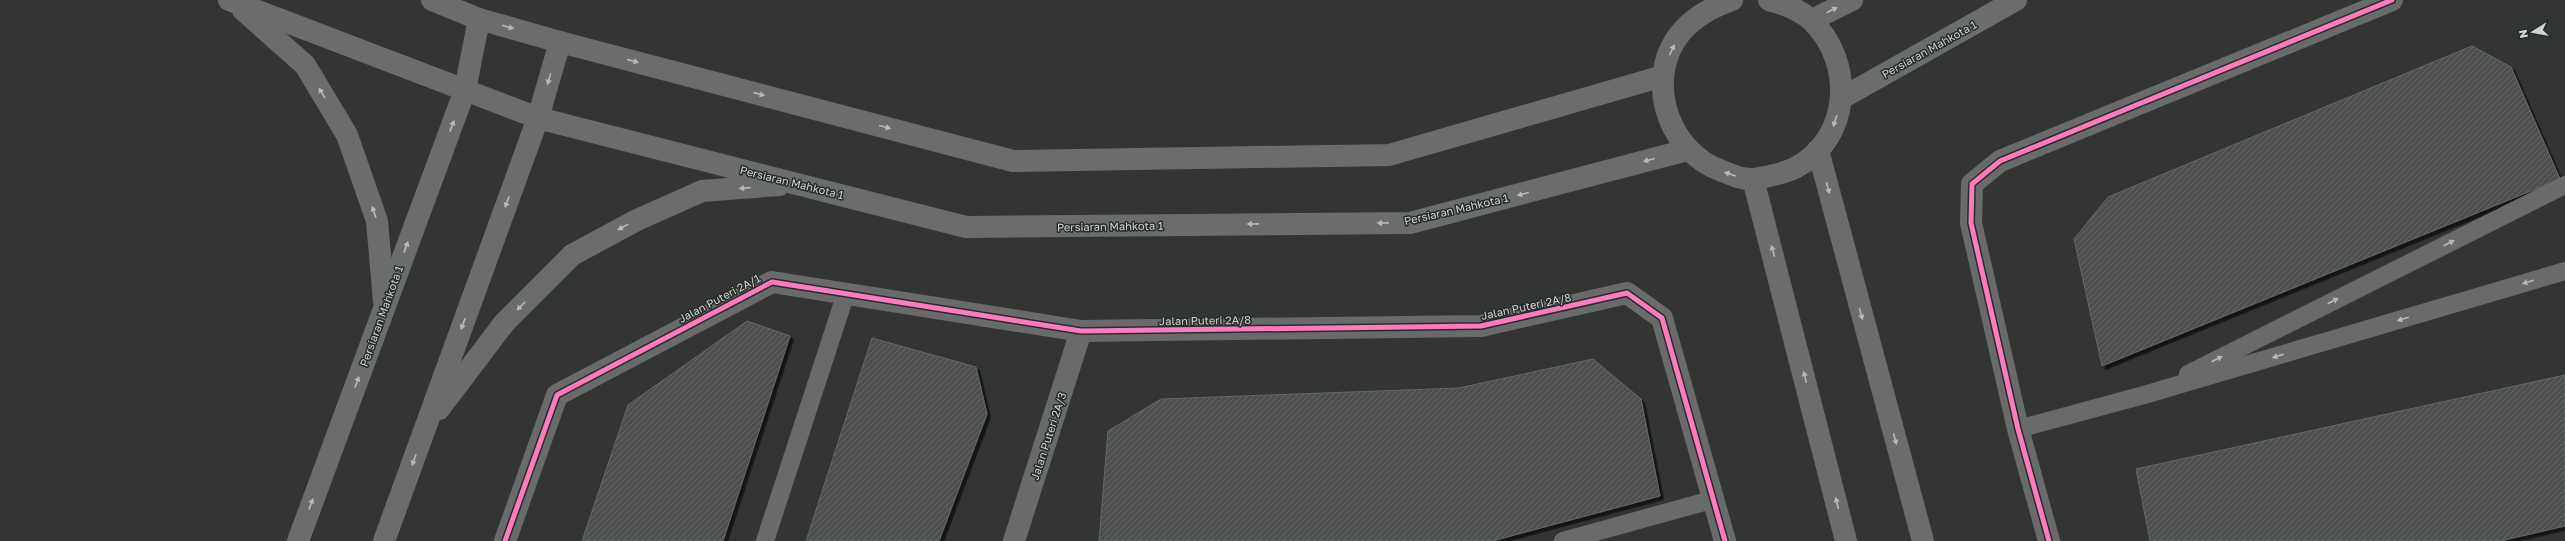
<svg xmlns="http://www.w3.org/2000/svg" width="2565" height="541" font-family="'Golos Text',sans-serif">
<style>
.building{fill:url(#building-hatch);stroke:#666868;filter:url(#shadow)}
.lines{fill:none;stroke-linecap:round;stroke-linejoin:round}
.lane{stroke:#696b6a;stroke-width:18}
.street{stroke:#696b6a;stroke-width:22}
.secondary{stroke:#6b6d6c;stroke-width:22}
.cycleway-casing{stroke:#272c2a;stroke-width:8}
.cycleway{stroke:#fd7abc;stroke-width:5}
.oneway{fill:#b8bab9}
.oneway2{fill:#b7bab9}
.labels{text-anchor:middle;dominant-baseline:central;stroke-width:3;stroke-linejoin:round;paint-order:stroke}
.street-label{font-size:11px;fill:#d1d4d3;stroke:#272c2a}
</style>
<defs>
<pattern id="building-hatch" width="6" height="6" patternUnits="userSpaceOnUse"><rect width="6" height="6" fill="#4d4f4e"/><path d="M-1 1l2-2M0 6l6-6M5 7l2-2" fill="none" stroke="#666767"/></pattern>
<filter id="shadow"><feDropShadow dx="3.5" dy="3.5" stdDeviation="0" flood-color="#0009"/></filter>
</defs>
<rect width="100%" height="100%" fill="#323534"/>
<g class="building">
<polygon points="2472,46 2511,67 2560,179 2102,366 2074,239 2108,197"/>
<polygon points="747,321 790,336 723,541 582,541 628,405"/>
<polygon points="872,338 976,367 987,414 939,541 806,541"/>
<polygon points="1593,359 1641,399 1660,496 1492,541 1099,541 1108,431 1161,399 1459,388"/>
<polygon points="2565,375 2565,526 2500,541 2150,541 2136,469"/>
</g>
<g class="lines">
<g class="lane">
<polyline points="2188,374 2565,185"/>
<polyline points="2018,429 2144,395 2565,271"/>
<polyline points="765,541 846,293"/>
<polyline points="1563,541 1715,499"/>
</g>
<g class="street">
<polyline points="505,541 557,395 772,282 1081,331 1481,326 1627,293 1662,318 1725,541"/>
<polyline points="1014,541 1081,331"/>
<polyline points="2049,541 2018,429 1971,223 1972,184 2000,161 2392,0"/>
</g>
<g class="secondary">
<polyline points="229,0 538,118 966,227 1410,223 1687,150"/>
<polyline points="432,0 479,19 560,42 1013,161 1389,155 1663,76"/>
<path d="M1732 0C1715 6 1701 13 1688 25 1641 69 1664 151 1722 171 1732 175 1743 180 1754 179 1766 177 1784 173 1795 168 1851 139 1855 63 1812 21 1801 10 1784 4 1769 0"/>
<polyline points="243,10 305,65 347,135 377,221 384,301"/>
<polyline points="1812,20 1852,0"/>
<polyline points="1842,98 2016,0"/>
<polyline points="1818,150 1923,541"/>
<polyline points="1753,179 1846,541"/>
<polyline points="439,409 505,322 572,255 637,220 702,191 779,185"/>
<polyline points="298,541 465,90 479,19"/>
<polyline points="384,541 538,118 560,42"/>
</g>
<g class="cycleway-casing">
<g id="cycleway">
<polyline points="505,541 557,395 772,282 1081,331 1481,326 1627,293 1662,318 1725,541"/>
<polyline points="2049,541 2018,429 1971,223 1972,184 2000,161 2392,0"/>
</g>
</g>
<use href="#cycleway" class="cycleway"/>
</g>
<defs><path id="oneway-solid" d="M-6-.8H1V-3.2L6.5 0L1 3.2V.8H-6Z"/></defs>
<g class="oneway">
<use href="#oneway-solid" transform="translate(1832 10) rotate(-27)"/>
<use href="#oneway-solid" transform="translate(508 27) rotate(16)"/>
<use href="#oneway-solid" transform="translate(1672 50) rotate(-65)"/>
<use href="#oneway-solid" transform="translate(633 61) rotate(15)"/>
<use href="#oneway-solid" transform="translate(549 79) rotate(106)"/>
<use href="#oneway-solid" transform="translate(322 93) rotate(-121)"/>
<use href="#oneway-solid" transform="translate(759 94) rotate(15)"/>
<use href="#oneway-solid" transform="translate(1835 121) rotate(108)"/>
<use href="#oneway-solid" transform="translate(452 126) rotate(-70)"/>
<use href="#oneway-solid" transform="translate(885 127) rotate(15)"/>
<use href="#oneway-solid" transform="translate(1649 160) rotate(165)"/>
<use href="#oneway-solid" transform="translate(1730 174) rotate(-161)"/>
<use href="#oneway-solid" transform="translate(745 188) rotate(175)"/>
<use href="#oneway-solid" transform="translate(1828 188) rotate(75)"/>
<use href="#oneway-solid" transform="translate(1523 194) rotate(166)"/>
<use href="#oneway-solid" transform="translate(507 202) rotate(110)"/>
<use href="#oneway-solid" transform="translate(374 212) rotate(-109)"/>
<use href="#oneway-solid" transform="translate(1383 223) rotate(179)"/>
<use href="#oneway-solid" transform="translate(1253 224) rotate(179)"/>
<use href="#oneway-solid" transform="translate(623 227) rotate(151)"/>
<use href="#oneway-solid" transform="translate(406 247) rotate(-70)"/>
<use href="#oneway-solid" transform="translate(1773 251) rotate(-105)"/>
<use href="#oneway-solid" transform="translate(521 306) rotate(135)"/>
<use href="#oneway-solid" transform="translate(1861 314) rotate(75)"/>
<use href="#oneway-solid" transform="translate(463 324) rotate(110)"/>
<use href="#oneway-solid" transform="translate(1805 377) rotate(-104)"/>
<use href="#oneway-solid" transform="translate(357 382) rotate(-70)"/>
<use href="#oneway-solid" transform="translate(1895 439) rotate(75)"/>
<use href="#oneway-solid" transform="translate(414 460) rotate(110)"/>
<use href="#oneway-solid" transform="translate(1837 503) rotate(-104)"/>
<use href="#oneway-solid" transform="translate(311 504) rotate(-70)"/>
</g>
<g class="oneway2">
<use href="#oneway-solid" transform="translate(2449 243) rotate(-27)"/>
<use href="#oneway-solid" transform="translate(2528 282) rotate(163)"/>
<use href="#oneway-solid" transform="translate(2333 301) rotate(-27)"/>
<use href="#oneway-solid" transform="translate(2403 319) rotate(163)"/>
<use href="#oneway-solid" transform="translate(2278 356) rotate(163)"/>
<use href="#oneway-solid" transform="translate(2217 359) rotate(-27)"/>
</g>
<g class="labels">
<g class="street-label">
<text transform="translate(1929 49) rotate(-29)">Persiaran Mahkota 1</text>
<text transform="translate(792 182) rotate(14)">Persiaran Mahkota 1</text>
<text transform="translate(1456 209) rotate(-13)">Persiaran Mahkota 1</text>
<text transform="translate(1110 226) rotate(-1)">Persiaran Mahkota 1</text>
<text transform="translate(719 298) rotate(-28)">Jalan Puteri 2A/1</text>
<text transform="translate(1526 306) rotate(-12)">Jalan Puteri 2A/8</text>
<text transform="translate(381 316) rotate(-70)">Persiaran Mahkota 1</text>
<text transform="translate(1205 320) rotate(-1)">Jalan Puteri 2A/8</text>
<text transform="translate(1048 436) rotate(-72)">Jalan Puteri 2A/3</text>
</g>
</g>
<g transform="translate(2533 32) rotate(259)" stroke="#272c2a" stroke-width="3" paint-order="stroke">
<path d="M0-3L7 15L0 10L-7 15Z" fill="#d1d4d3"/>
<text y="-6" font-size="11" font-weight="bold" text-anchor="middle" fill="#d1d4d3">N</text>
</g>
</svg>
